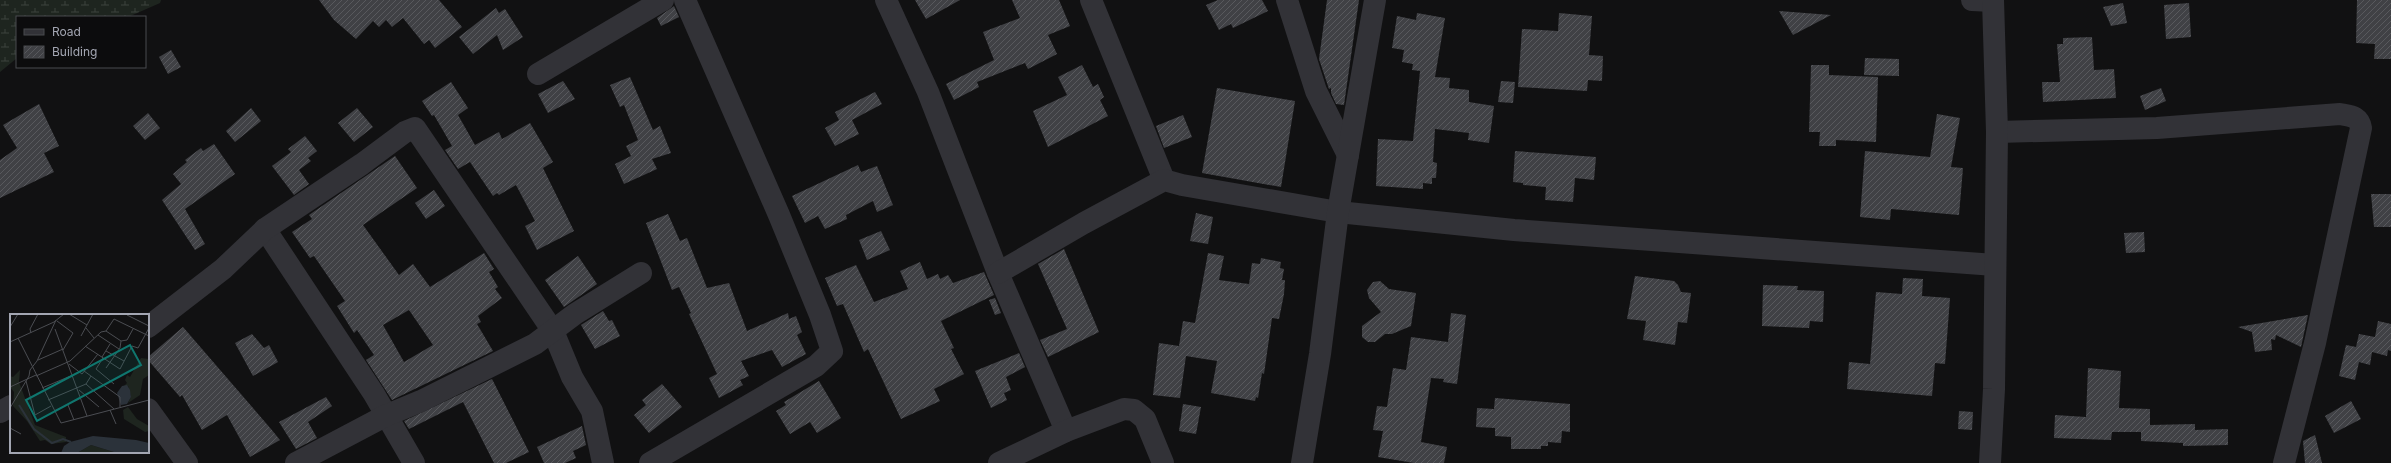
<svg xmlns="http://www.w3.org/2000/svg" width="2391" height="463" font-family="Inter,sans-serif">
<style>
.wetland{fill:url(#wetland-marsh)}
.building{fill:url(#building-hatch);fill-rule:evenodd}
.lines{fill:none;stroke-linecap:round;stroke-linejoin:round}
.minor{stroke:#323237;stroke-width:22}
.inset-river{fill:none;stroke:#2b323a;stroke-width:2}
.inset-road{fill:none;stroke:#4b4d52;stroke-width:1}
.view{fill:#0f766e;fill-opacity:0.15;stroke:#0f766e;stroke-width:2}
.inset-edge{fill:none;stroke:#a3a6b2;stroke-width:2}
</style>
<defs>
<pattern id="wetland-marsh" width="20" height="14" patternUnits="userSpaceOnUse"><rect width="20" height="14" fill="#1e251f"/><path d="M1 5h8M5 5V1M11 12h8M15 12V8" fill="none" stroke="#3c423d"/></pattern>
<pattern id="building-hatch" width="6" height="6" patternUnits="userSpaceOnUse"><rect width="6" height="6" fill="#404145"/><path d="M-1 1l2-2M0 6l6-6M5 7l2-2" fill="none" stroke="#58595d"/></pattern>
</defs>
<rect width="100%" height="100%" fill="#111112"/>
<polygon class="wetland" points="0,0 161,0 160,3 128,17 17,17 17,58 0,72"/>
<g class="building">
<polygon points="319,0 439,0 462,27 435,48 429,40 424,44 403,18 392,27 386,20 379,27 373,21 356,39 334,20"/>
<polygon points="915,0 960,0 926,19"/>
<polygon points="1012,0 1059,0 1070,26 1048,35 1057,54 1028,69 1025,63 977,82 979,87 954,100 946,84 994,60 983,32 1020,18"/>
<polygon points="1218,0 1262,0 1268,11 1233,28 1231,24 1219,30 1206,5"/>
<polygon points="1327,0 1359,0 1344,105 1336,104 1331,93 1331,88 1329,89 1319,59"/>
<polygon points="2357,0 2391,0 2391,59 2374,59 2375,44 2356,43"/>
<polygon points="2123,3 2127,23 2111,26 2103,7"/>
<polygon points="2189,3 2191,37 2166,39 2164,5"/>
<polygon points="674,6 679,17 661,26 657,18"/>
<polygon points="496,8 499,13 505,9 523,37 503,50 497,35 473,54 459,37"/>
<polygon points="1779,11 1831,15 1793,35"/>
<polygon points="1417,13 1445,18 1435,77 1450,78 1449,88 1469,90 1469,102 1494,106 1489,143 1468,140 1469,133 1435,129 1433,162 1437,163 1436,178 1432,178 1432,184 1423,183 1423,189 1376,186 1378,139 1413,141 1420,71 1412,70 1413,64 1402,62 1404,50 1392,48 1397,16 1416,20"/>
<polygon points="1559,13 1592,16 1589,55 1603,56 1602,81 1588,80 1587,91 1518,87 1522,29 1558,31"/>
<polygon points="2092,37 2094,70 2114,69 2116,98 2043,102 2042,82 2060,82 2057,44 2063,44 2063,38"/>
<polygon points="171,50 181,67 168,74 159,57"/>
<polygon points="1865,58 1899,59 1899,76 1864,75"/>
<polygon points="1082,65 1093,87 1098,84 1104,97 1100,100 1108,116 1048,147 1033,111 1067,95 1058,77"/>
<polygon points="1811,65 1829,65 1829,75 1878,77 1876,142 1836,140 1836,146 1819,146 1820,132 1809,132"/>
<polygon points="630,77 653,130 660,126 671,153 652,159 657,169 624,184 615,164 631,156 626,146 638,140 624,105 620,107 610,85"/>
<polygon points="563,81 575,99 548,113 538,94"/>
<polygon points="1501,81 1515,82 1513,103 1498,102"/>
<polygon points="451,82 468,108 458,115 475,145 499,132 502,139 530,123 553,162 543,168 574,231 537,250 525,226 535,221 516,185 499,195 497,193 493,196 470,162 458,169 445,150 452,146 434,115 432,116 422,101"/>
<polygon points="1217,88 1295,101 1281,187 1202,173"/>
<polygon points="2161,88 2166,101 2145,110 2140,96"/>
<polygon points="875,92 882,104 852,120 859,134 835,146 825,128 839,120 835,112"/>
<polygon points="39,104 59,146 44,153 54,172 0,198 0,160 17,148 3,125"/>
<polygon points="251,108 261,121 235,142 226,131"/>
<polygon points="357,108 373,127 354,142 338,123"/>
<polygon points="148,113 160,128 145,140 133,126"/>
<polygon points="1937,114 1960,118 1951,167 1963,168 1959,215 1891,209 1890,220 1860,217 1865,151 1930,157"/>
<polygon points="1183,115 1192,137 1164,148 1156,126"/>
<polygon points="305,136 317,151 308,158 311,161 299,170 309,184 294,195 272,166 291,152 288,149"/>
<polygon points="214,144 235,174 185,209 205,244 195,250 162,200 181,184 173,174 187,162 185,160 201,148 203,151"/>
<polygon points="1515,151 1596,157 1594,180 1575,178 1573,202 1545,200 1546,187 1523,185 1523,183 1513,182"/>
<path d="M395 156 417 188 363 225 399 275 413 264 430 287 484 253 494 269 489 272 498 287 495 289 502 298 478 316 481 322 477 324 493 351 392 400 366 360 374 355 357 330 354 333 337 306 345 301 314 256 310 258 292 232 312 219 309 215ZM409 310 433 345 404 362 383 325Z"/>
<polygon points="858,165 861,172 877,166 893,205 877,212 873,201 846,215 847,219 825,229 818,216 805,223 792,196"/>
<polygon points="434,190 445,206 426,219 415,203"/>
<polygon points="2371,194 2391,194 2391,227 2374,227"/>
<polygon points="1196,213 1213,217 1208,244 1190,241"/>
<polygon points="668,214 680,241 687,238 707,288 729,283 747,331 788,313 789,319 796,316 802,332 797,335 806,354 782,367 772,350 741,361 749,376 740,380 743,385 719,398 709,378 717,374 689,314 691,313 679,287 672,290 646,223"/>
<polygon points="881,231 890,250 867,260 859,240"/>
<polygon points="2144,232 2145,252 2126,253 2124,233"/>
<polygon points="1064,249 1099,332 1048,357 1040,340 1067,329 1038,264"/>
<polygon points="1208,253 1224,256 1219,280 1249,284 1252,263 1260,264 1261,258 1281,262 1280,268 1284,269 1282,280 1285,280 1284,294 1279,319 1272,318 1264,374 1262,373 1258,398 1256,397 1255,401 1211,393 1217,361 1186,356 1180,398 1153,395 1159,343 1179,346 1183,321 1195,323"/>
<polygon points="578,256 597,284 564,307 545,280"/>
<polygon points="920,262 927,279 938,274 940,279 948,275 953,283 984,272 994,295 941,321 954,348 951,349 964,374 934,389 940,401 901,419 868,349 864,352 843,304 837,306 825,278 856,265 874,302 908,289 900,271"/>
<polygon points="1635,276 1674,281 1678,285 1681,292 1691,293 1687,323 1678,322 1675,345 1643,340 1646,321 1627,319"/>
<polygon points="1903,278 1923,279 1922,296 1950,298 1945,364 1935,363 1932,396 1847,389 1849,362 1870,364 1876,292 1902,294"/>
<polygon points="1380,281 1389,289 1416,293 1411,326 1392,334 1385,334 1375,342 1368,342 1362,337 1362,326 1381,312 1369,298 1367,290 1373,282"/>
<polygon points="1763,285 1798,286 1797,290 1824,291 1823,322 1810,321 1809,328 1762,326"/>
<polygon points="995,298 1001,313 995,315 989,300"/>
<polygon points="603,311 609,321 612,320 620,336 595,349 581,325"/>
<polygon points="1451,313 1466,315 1457,384 1443,382 1444,379 1431,378 1421,442 1447,447 1444,463 1414,463 1378,457 1383,431 1373,430 1377,406 1387,407 1393,368 1406,370 1411,337 1448,342"/>
<polygon points="2308,315 2301,347 2276,335 2275,340 2271,339 2272,350 2255,352 2252,332 2238,327"/>
<polygon points="2378,321 2391,324 2391,351 2388,350 2387,356 2372,352 2370,365 2359,362 2355,380 2339,376 2346,345 2356,347 2359,334 2375,337"/>
<polygon points="183,327 271,429 280,440 250,457 227,415 202,430 182,395 180,397 148,360 148,357"/>
<polygon points="252,334 264,348 269,345 278,362 253,376 235,343"/>
<polygon points="1019,353 1025,367 1006,377 1011,390 1004,393 1007,400 991,408 975,371"/>
<polygon points="2088,368 2121,371 2119,408 2150,409 2150,425 2195,424 2195,430 2228,429 2228,445 2183,446 2183,443 2141,441 2141,432 2112,432 2111,440 2054,438 2055,415 2086,417"/>
<polygon points="492,379 529,452 506,463 494,463 463,402 409,429 404,421"/>
<polygon points="819,381 841,418 817,433 810,422 790,434 776,411 786,405 784,402"/>
<polygon points="662,384 682,407 649,433 634,415 646,405 642,400"/>
<polygon points="326,397 332,406 308,422 317,438 296,449 279,422"/>
<polygon points="1495,398 1570,404 1570,432 1562,431 1561,443 1548,442 1548,446 1541,446 1541,449 1511,449 1511,437 1495,436 1495,428 1476,427 1477,408 1494,409"/>
<polygon points="2351,401 2361,419 2334,433 2325,416"/>
<polygon points="1183,404 1201,407 1196,434 1179,431"/>
<polygon points="1959,411 1973,412 1972,430 1958,429"/>
<polygon points="582,426 586,445 573,451 576,458 565,463 544,463 537,447"/>
<polygon points="2315,435 2322,463 2305,463 2303,441"/>
</g>
<g class="lines">
<g class="minor">
<polyline points="886,0 928,92 998,273 1066,431"/>
<polyline points="1091,0 1164,180"/>
<polyline points="1287,0 1316,91 1348,155"/>
<polyline points="1972,0 1993,1"/>
<polyline points="538,74 663,0"/>
<path d="M1997 132 2157 128 2340 114C2351 116 2359 116 2361 128L2315 343 2284 463"/>
<polyline points="265,229 374,394 414,463"/>
<polyline points="998,273 1084,223 1164,180 1182,185 1338,212 1514,230 1995,265"/>
<polyline points="148,327 223,269 265,229 362,164 405,132 415,128 553,331 572,377 592,411 603,463"/>
<polyline points="148,409 187,463"/>
<polyline points="0,412 11,406"/>
<polyline points="296,463 385,416 421,401 535,344 575,314 641,273"/>
<polyline points="650,463 816,366 832,351 820,315 779,215 685,0"/>
<polyline points="999,463 1066,431 1124,409 1134,410 1145,419 1163,463"/>
<polyline points="1302,463 1320,354 1338,212 1375,0"/>
<polyline points="1990,463 1994,389 1997,132 1993,0"/>
</g>
</g>
<g transform="translate(10 314)">
<rect width="139" height="139" fill="#111112"/>
<path d="M118 93 127 105 139 112V117L135 118 114 105 113 96Z" fill="#1e251f"/>
<path d="M131 44 139 45V61L133 65 130 81 118 89 121 82 118 72H114L117 69 115 66 117 61 120 63ZM10 56 9 68 25 111 56 123V128L41 130 35 126 30 127 17 107 3 92 4 78 0 73V62L3 63ZM81 131 107 139H67Z" fill="#1e251f"/>
<path d="M112 72 117 71 120 76 121 83 117 90 111 91 107 79ZM83 122 126 126 139 129V139H107L81 131 67 139H51L54 132 60 128Z" fill="#2b323a"/>
<path class="inset-river" d="M9 91 24 115 42 129 53 125 61 128"/>
<path class="inset-road" d="M59 0 77 11M117 1 139 12M47 7 63 19 53 36M0 13 8 0M76 14 84 24M45 15 77 102M96 17 111 27M21 19 20 15 28 0M88 21 109 35M71 22 83 0M8 24 51 109 139 86M111 27 117 26 123 15M0 28 44 8 54 0M75 32 110 55 122 32 128 34 139 14M96 37 114 47M92 43 100 30M93 44 86 55 104 70M28 46 53 35M59 50 72 60 88 40M96 54 110 34 111 27M74 57 110 83V93M26 62 60 47 91 18 96 17 104 5 139 22M16 67 25 101 41 92M76 70 104 95M0 73 26 61M32 74 63 61M69 76 89 93M38 86 76 70 81 62M58 91 64 106M0 94 19 62 20 56 27 47 46 6M100 96 106 110M44 97 71 84M0 114 11 120"/>
<path class="view" d="M120 31 131 51 27 107 16 86Z"/>
<rect width="139" height="139" class="inset-edge"/>
</g>
<rect x="16" y="16" width="130" height="52" fill="#0c0c0d" stroke="#484a4f"/>
<rect x="24" y="29" width="20" height="6" fill="#323237" stroke="#484a4f"/>
<text x="52" y="36" font-size="12" fill="#a3a6b2">Road</text>
<rect x="24" y="46" width="20" height="12" fill="url(#building-hatch)" stroke="#484a4f"/>
<text x="52" y="56" font-size="12" fill="#a3a6b2">Building</text>
</svg>
